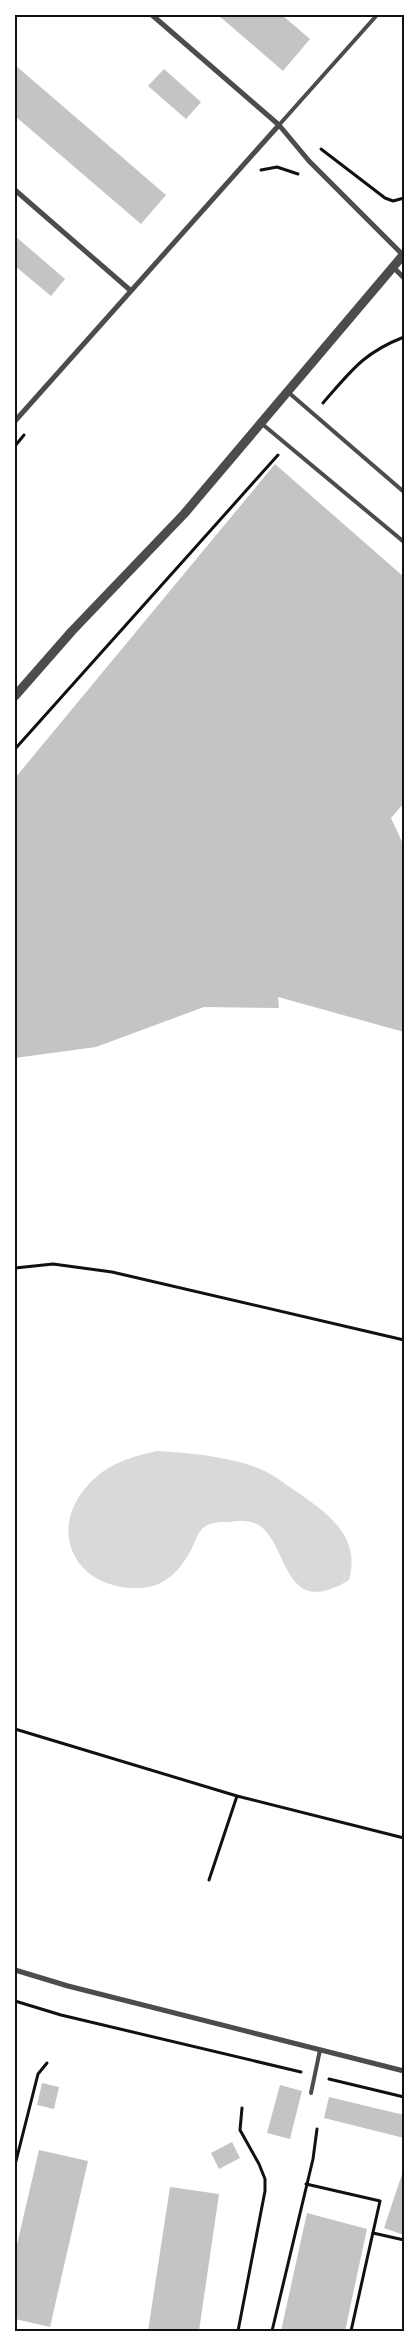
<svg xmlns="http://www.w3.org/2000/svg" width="419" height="2346" font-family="Ubuntu,sans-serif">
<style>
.water{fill:#d9d9d9}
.building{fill:#c4c4c4}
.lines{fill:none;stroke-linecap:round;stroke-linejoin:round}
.path{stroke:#111;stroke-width:3}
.service{stroke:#4c4c4c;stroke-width:4}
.minor{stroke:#4c4c4c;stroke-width:5}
.tertiary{stroke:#4c4c4c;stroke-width:9}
.neatline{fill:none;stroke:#111;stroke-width:2}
</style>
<rect width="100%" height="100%" fill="#fff"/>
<path class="water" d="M157 1451C190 1453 226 1456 258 1468 273 1474 285 1484 297 1492 329 1514 361 1537 349 1580 279 1623 290 1536 254 1523 246 1520 236 1521 228 1522 219 1522 210 1522 203 1528 198 1532 195 1542 192 1548 182 1568 166 1587 141 1588 72 1591 43 1525 95 1478 112 1462 135 1456 157 1451Z"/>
<g class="building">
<polygon points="218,15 282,15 310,39 283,71"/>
<polygon points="15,65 166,195 141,224 15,116"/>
<polygon points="164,69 201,102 186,119 148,86"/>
<polygon points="15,236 65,279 51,296 15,266"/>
<polygon points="275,464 404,577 404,803 391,818 404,846 404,1032 278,997 279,1008 204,1007 96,1047 15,1058 15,778"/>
<polygon points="42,2083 59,2087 54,2109 37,2105"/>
<polygon points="280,2085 302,2091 290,2139 267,2133"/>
<polygon points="329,2097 404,2115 404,2138 324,2118"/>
<polygon points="232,2142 240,2158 219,2169 211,2153"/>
<polygon points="39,2150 88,2161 50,2327 15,2319 15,2253"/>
<polygon points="404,2168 404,2235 384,2228"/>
<polygon points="170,2187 219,2194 199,2331 148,2331"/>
<polygon points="307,2213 367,2229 345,2331 281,2331"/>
</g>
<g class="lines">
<g class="path">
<polyline points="321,149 385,198 393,201 404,198"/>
<polyline points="261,170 277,167 298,174"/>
<path d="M323 403C351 371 363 353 404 337"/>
<polyline points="15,446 24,435"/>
<polyline points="15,749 278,455"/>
<polyline points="15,1268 53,1264 112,1272 404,1340"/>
<polyline points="15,1729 237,1796 404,1838"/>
<polyline points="209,1880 237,1796"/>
<polyline points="15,2001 61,2015 301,2072"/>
<polyline points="329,2079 404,2097"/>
<polyline points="15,2165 38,2074 47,2063"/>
<polyline points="306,2184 380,2201 351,2331"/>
<polyline points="373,2233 404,2240"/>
<polyline points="238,2331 265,2191 265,2179 259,2164 240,2130 242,2108"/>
<polyline points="272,2331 313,2159 317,2129"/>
</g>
<g class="service">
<polyline points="279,125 377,15"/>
<polyline points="288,392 404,492"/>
<polyline points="261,423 404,542"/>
<polyline points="311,2093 320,2050"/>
</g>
<g class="minor">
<polyline points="152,15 279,125 309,161 403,255"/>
<polyline points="15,190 130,290"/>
<polyline points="393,267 404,278"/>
<polyline points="15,421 279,125"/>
<polyline points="15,1970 68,1986 404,2071"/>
</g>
<polyline class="tertiary" points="15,696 72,631 184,514 404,254"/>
</g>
<rect width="419" height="2346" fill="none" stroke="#ffffff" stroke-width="32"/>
<rect x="16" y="16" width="387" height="2314" class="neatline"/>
</svg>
